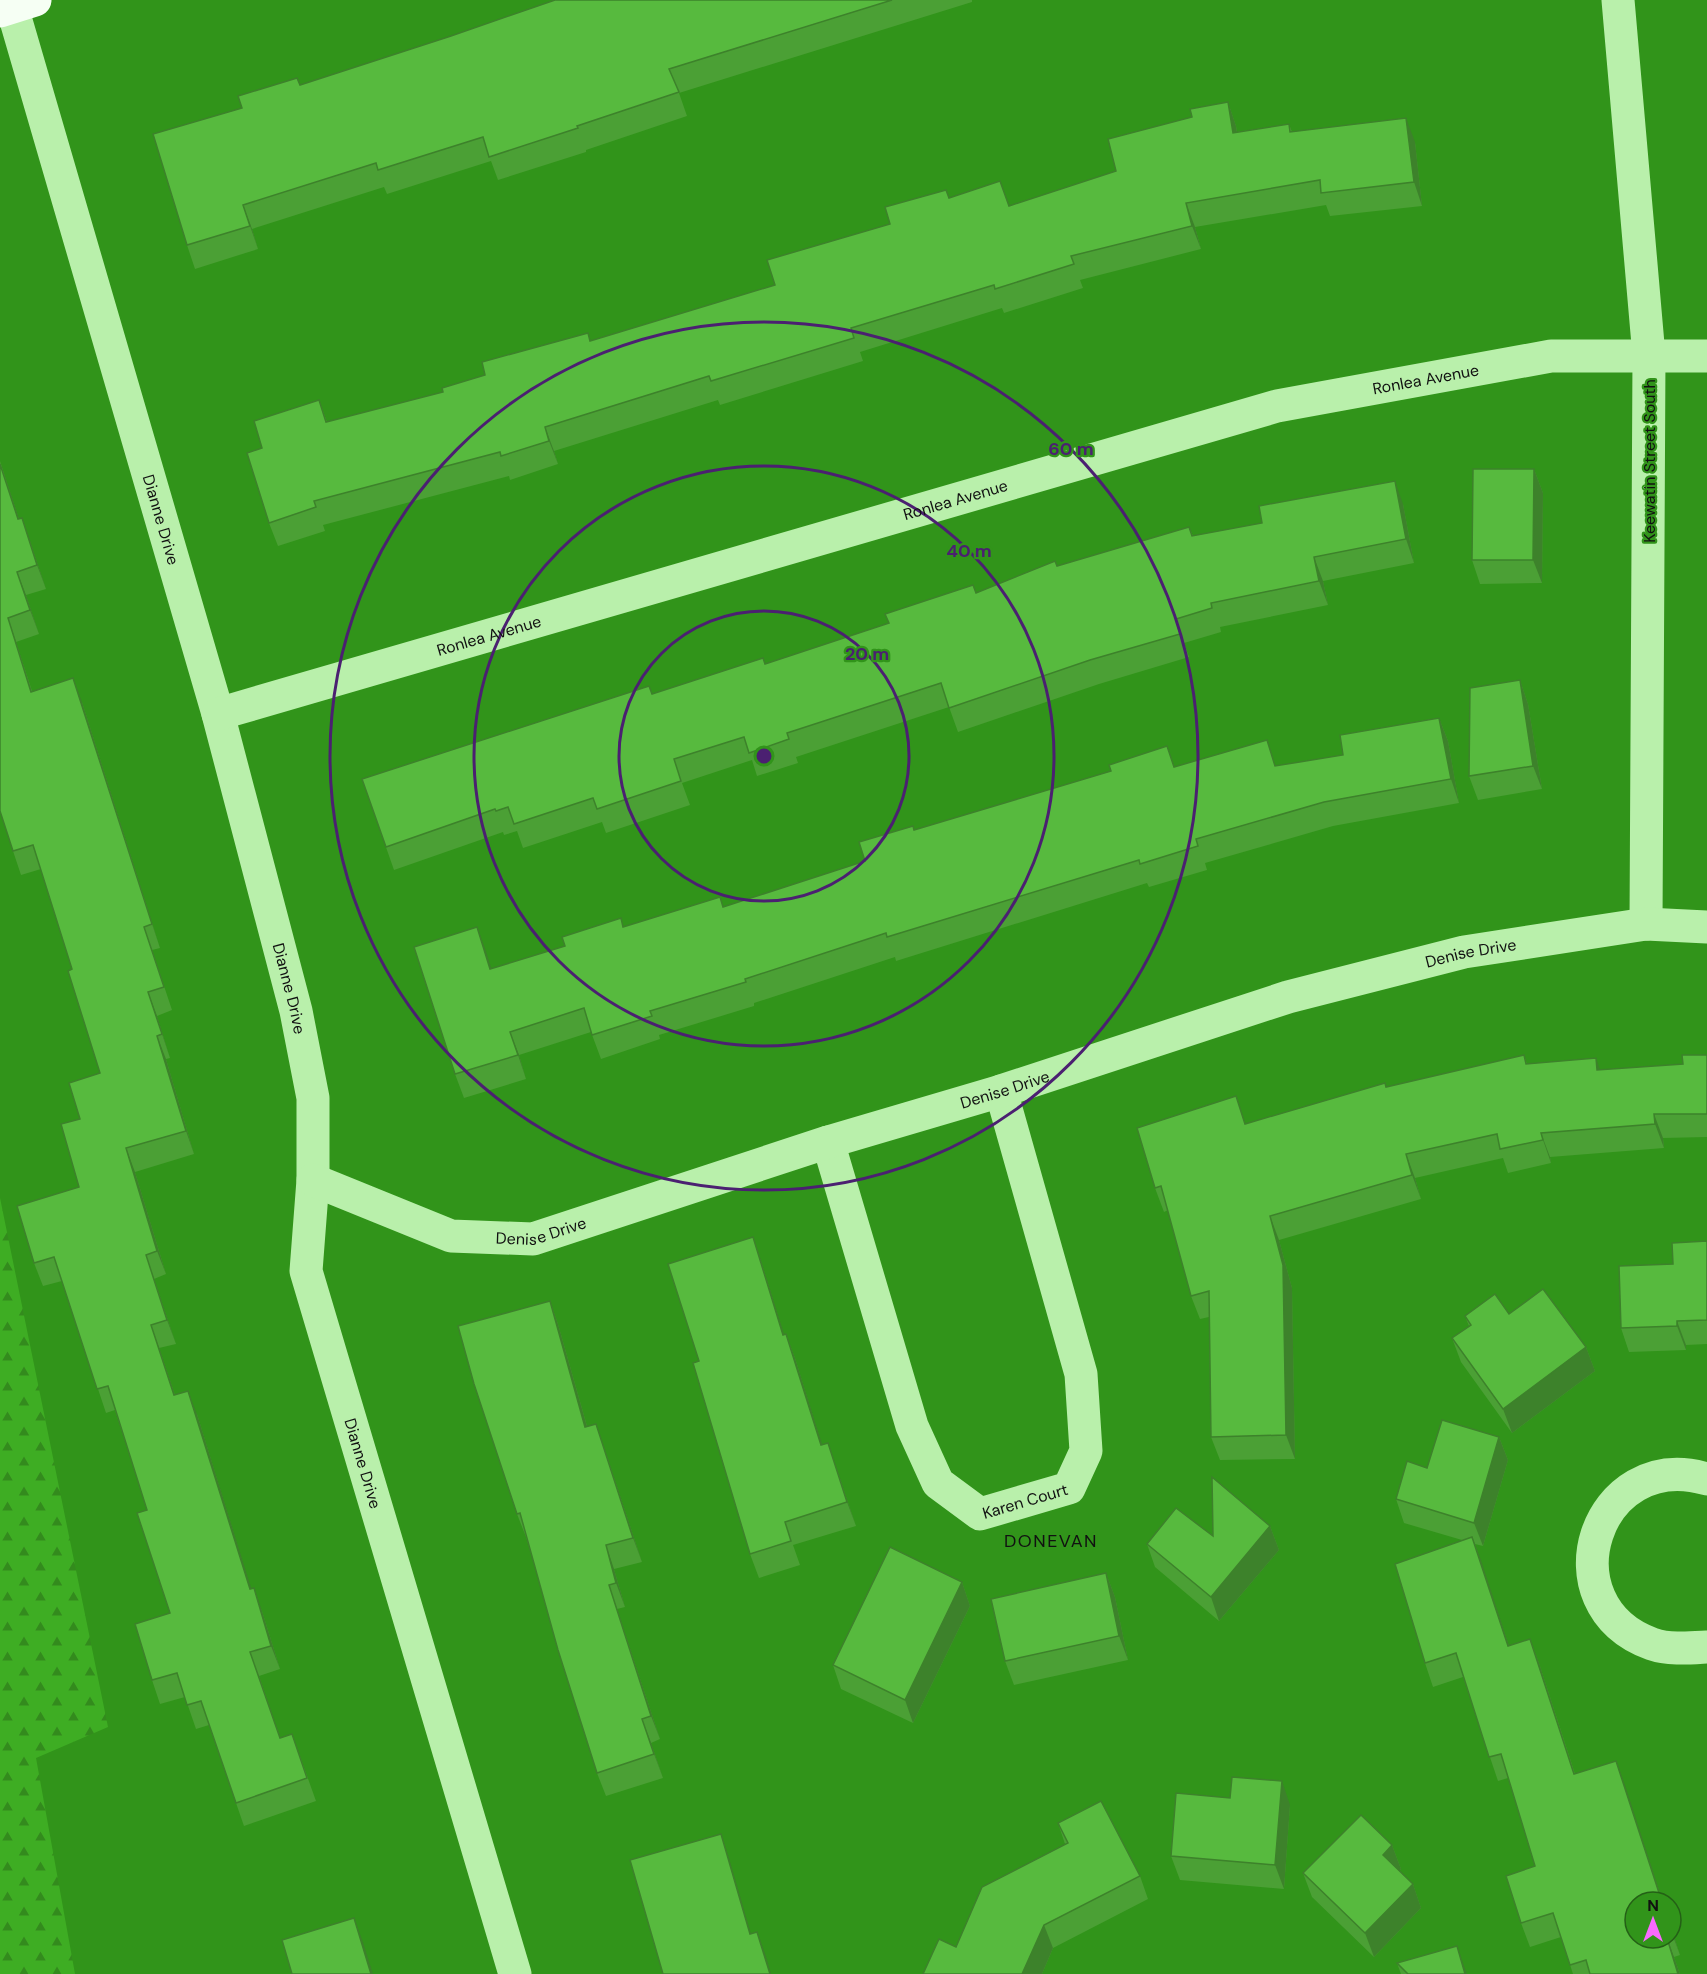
<svg xmlns="http://www.w3.org/2000/svg" width="1707" height="1974" font-family="'DM Sans',sans-serif">
<style>
.forest{fill:url(#forest-firs)}
.lines{fill:none;stroke-linecap:round;stroke-linejoin:round}
.minor{stroke:#b9f0ab;stroke-width:33}
.major{stroke:#f6fff4;stroke-width:33}
.wall{fill:#4ba035}
.shaded-wall{fill:#3d822b}
.building{fill:#57ba3e;stroke:#3d822b;stroke-width:1.5}
.ring{fill:none;stroke:#4b2071;stroke-width:3}
.labels{text-anchor:middle;dominant-baseline:central;stroke-width:4.5;stroke-linejoin:round;paint-order:stroke}
.street-label{font-size:16px;fill:#111;stroke:#31941a}
.neighbourhood-label{font-size:18px;letter-spacing:1.5px;fill:#111;stroke:#31941a}
.centre{fill:#4b2071;stroke:#31941a;stroke-width:3}
.ring-label{font-size:18px;text-anchor:middle;font-weight:bold;fill:#4b2071;stroke:#31941a;stroke-width:4.5;stroke-linejoin:round;paint-order:stroke}
</style>
<defs>
<pattern id="forest-firs" width="22" height="20" patternUnits="userSpaceOnUse" patternTransform="scale(1.5)"><rect width="22" height="20" fill="#3ead23"/><path d="M5 1l3.5 6h-7zM16 11l3.5 6h-7z" fill="#338b1d"/></pattern>
</defs>
<rect width="100%" height="100%" fill="#31941a"/>
<polygon class="forest" points="0,1198 108,1727 36,1758 75,1974 0,1974"/>
<g class="lines">
<g class="minor">
<polyline points="1618,0 1649,356 1646,924"/>
<path id="s1" d="M12 7 218 714 296 1011 313 1098V1180L306 1271 515 1974"/>
<path id="s2" d="M218 714 1277 406 1551 356H1707"/>
<path id="s3" d="M828 1142 912 1426 938 1483 980 1514 1069 1488 1086 1451 1081 1374 1001 1091"/>
<path id="s4" d="M313 1180 451 1236 533 1239 828 1142 1001 1091 1288 997 1464 952 1646 924 1707 927"/>
<path d="M1707 1479C1595 1446 1544 1605 1652 1644 1669 1650 1690 1648 1707 1647"/>
</g>
<polyline class="major" points="0,11 35,0"/>
</g>
<g class="wall">
<polygon points="555,0 972,0 972,2 679,93 687,116 586,150 586,152 498,180 491,161 387,194 384,187 252,229 258,249 195,269 187,245 242,108 300,85 451,36"/>
<polygon points="1228,102 1236,126 1237,132 1289,124 1292,132 1415,142 1422,206 1330,216 1326,205 1195,227 1201,249 1080,280 1083,288 1004,313 1002,308 860,352 863,361 720,405 718,400 554,451 558,464 510,480 509,476 323,525 325,531 278,546 269,523 262,448 319,400 327,422 443,392 485,375 591,341 775,285 890,224 949,198 1009,206 1116,171 1192,117"/>
<polygon points="0,461 19,519 30,541 46,589 26,595 39,634 16,642 32,691 82,702 160,948 152,950 172,1010 157,1016 170,1058 166,1059 194,1154 135,1172 166,1274 154,1279 176,1344 159,1348 175,1395 197,1414 251,1589 262,1611 280,1669 259,1676 280,1738 292,1734 316,1801 244,1826 209,1725 196,1729 185,1697 160,1704 152,1680 170,1613 147,1510 115,1410 106,1413 62,1281 43,1286 34,1263 79,1187 80,1119 100,1073 72,969 41,869 21,875 13,851"/>
<polygon points="1534,469 1543,493 1542,583 1480,584 1472,560"/>
<polygon points="1403,504 1414,563 1323,581 1328,605 1220,627 1221,632 1184,643 1189,657 1099,684 958,732 949,707 796,757 798,763 757,776 752,760 682,783 690,805 606,833 602,822 523,848 517,831 504,835 503,832 394,870 362,779 765,664 889,623 1057,566 1189,527 1193,536"/>
<polygon points="1520,680 1528,704 1542,789 1478,800 1469,776"/>
<polygon points="1439,718 1448,741 1459,803 1333,826 1205,863 1207,870 1149,887 1147,883 896,961 895,957 754,1003 754,1006 659,1035 660,1039 601,1059 591,1032 519,1055 526,1079 464,1098 455,1074 477,927 491,969 720,897 723,907 865,861 915,830 1175,767 1276,766 1343,755"/>
<polygon points="1524,1055 1527,1064 1600,1070 1683,1064 1707,1055 1707,1137 1663,1138 1664,1148 1550,1157 1551,1163 1508,1173 1503,1158 1415,1178 1421,1199 1279,1240 1292,1288 1295,1459 1220,1460 1211,1437 1209,1317 1200,1319 1191,1296 1168,1210 1164,1212 1155,1188 1246,1124 1387,1087"/>
<polygon points="753,1237 761,1261 784,1335 786,1334 795,1358 822,1445 828,1443 856,1526 793,1545 800,1565 759,1578 750,1554 699,1361"/>
<polygon points="1707,1241 1707,1344 1686,1345 1686,1350 1629,1352 1621,1328 1673,1264"/>
<polygon points="550,1301 558,1324 587,1426 604,1447 642,1562 614,1569 625,1607 617,1609 660,1739 651,1743 663,1778 606,1796 597,1773 526,1537 517,1514"/>
<polygon points="1509,1314 1586,1347 1595,1371 1512,1433 1461,1362 1452,1338 1469,1326 1465,1316"/>
<polygon points="1499,1437 1508,1460 1483,1546 1475,1544 1509,1646 1530,1639 1539,1663 1575,1774 1616,1761 1663,1902 1635,1902 1635,1938 1671,1938 1671,1927 1680,1955 1674,1957 1680,1974 1573,1974 1561,1937 1530,1947 1521,1923 1535,1866 1508,1778 1498,1781 1463,1677 1433,1687 1425,1663 1462,1540 1404,1523 1396,1499 1427,1468"/>
<polygon points="1270,1526 1279,1550 1219,1621 1155,1567 1147,1544 1213,1536"/>
<polygon points="1106,1573 1115,1597 1128,1660 1014,1685 1005,1661"/>
<polygon points="962,1582 970,1606 913,1723 841,1689 833,1665"/>
<polygon points="1290,1805 1284,1889 1180,1880 1171,1856"/>
<polygon points="1058,1823 1140,1876 1148,1899 1053,1948 1042,1974 923,1974 956,1947 1065,1844"/>
<polygon points="1392,1845 1401,1869 1399,1871 1413,1884 1421,1908 1374,1957 1312,1897 1303,1873"/>
<polygon points="1397,1963 1467,1974 1401,1974"/>
</g>
<g class="shaded-wall">
<polygon points="1228,102 1236,126 1241,157 1233,133"/>
<polygon points="1406,118 1415,142 1422,206 1414,182"/>
<polygon points="1186,203 1195,227 1201,249 1192,226"/>
<polygon points="243,205 252,229 258,249 250,226"/>
<polygon points="545,427 554,451 558,464 549,441"/>
<polygon points="0,461 27,543 18,519"/>
<polygon points="1534,469 1543,493 1542,583 1533,560"/>
<polygon points="1395,481 1403,504 1414,563 1406,539"/>
<polygon points="22,518 30,541 46,589 37,565"/>
<polygon points="1314,557 1323,581 1328,605 1319,581"/>
<polygon points="17,572 26,595 39,634 30,610"/>
<polygon points="8,618 16,642 39,715 31,692"/>
<polygon points="73,678 82,702 160,948 152,924"/>
<polygon points="1520,680 1528,704 1542,789 1533,766"/>
<polygon points="1439,718 1448,741 1459,803 1451,779"/>
<polygon points="477,927 486,951 499,993 490,969"/>
<polygon points="148,992 157,1016 170,1058"/>
<polygon points="510,1032 519,1055 526,1079 518,1055"/>
<polygon points="157,1036 166,1059 194,1154 186,1131"/>
<polygon points="1596,1058 1604,1081 1597,1070"/>
<polygon points="1654,1114 1663,1138 1664,1148 1655,1124"/>
<polygon points="1541,1133 1550,1157 1551,1163 1543,1140"/>
<polygon points="126,1148 135,1172 166,1274 157,1251"/>
<polygon points="1406,1154 1415,1178 1421,1199 1412,1175"/>
<polygon points="1270,1216 1279,1240 1292,1288 1295,1459 1286,1435"/>
<polygon points="753,1237 761,1261 792,1359 783,1335"/>
<polygon points="146,1255 154,1279 176,1344 167,1320"/>
<polygon points="550,1301 558,1324 594,1451 585,1427"/>
<polygon points="1677,1321 1686,1345 1686,1350 1677,1326"/>
<polygon points="151,1325 159,1348 183,1419 174,1395"/>
<polygon points="786,1334 795,1358 830,1469 821,1445"/>
<polygon points="1586,1347 1595,1371 1512,1433 1503,1409"/>
<polygon points="188,1391 197,1414 259,1613 250,1589"/>
<polygon points="596,1424 604,1447 642,1562 633,1538"/>
<polygon points="1499,1437 1508,1460 1483,1546 1474,1523"/>
<polygon points="828,1443 836,1467 856,1526 847,1502"/>
<polygon points="1270,1526 1279,1550 1219,1621 1211,1597"/>
<polygon points="1472,1537 1481,1560 1517,1670 1508,1646"/>
<polygon points="606,1545 614,1569 625,1607 616,1583"/>
<polygon points="1106,1573 1115,1597 1128,1660 1119,1636"/>
<polygon points="962,1582 970,1606 913,1723 905,1700"/>
<polygon points="609,1585 617,1609 660,1739 651,1716"/>
<polygon points="254,1588 262,1611 280,1669 271,1646"/>
<polygon points="1530,1639 1539,1663 1582,1798 1574,1774"/>
<polygon points="642,1719 651,1743 663,1778 654,1754"/>
<polygon points="1616,1761 1625,1785 1663,1902 1662,1902"/>
<polygon points="1282,1781 1290,1805 1284,1889 1275,1865"/>
<polygon points="721,1834 729,1858 758,1958 750,1934"/>
<polygon points="1392,1845 1401,1869 1391,1879 1383,1855"/>
<polygon points="1413,1884 1421,1908 1374,1957 1365,1933"/>
<polygon points="354,1918 363,1942 373,1974 371,1974"/>
<polygon points="1044,1925 1053,1948 1042,1974 1022,1974"/>
<polygon points="1671,1927 1680,1955 1671,1931"/>
<polygon points="757,1932 766,1956 771,1974 770,1974"/>
<polygon points="1667,1938 1674,1957 1680,1974 1678,1974"/>
<polygon points="1457,1946 1467,1974 1465,1974"/>
</g>
<g class="building">
<polygon points="555,0 892,0 669,69 679,92 577,126 578,128 489,157 483,137 378,170 376,163 243,205 250,226 187,245 153,134 242,108 238,96 297,78 300,85 451,36"/>
<polygon points="1228,102 1233,133 1289,124 1290,132 1406,118 1414,182 1321,193 1320,180 1186,203 1192,226 1071,256 1074,264 995,289 994,285 851,328 854,338 711,381 709,376 545,427 549,441 501,456 500,452 314,501 316,507 269,523 247,453 262,448 254,421 319,400 326,422 443,392 442,388 485,375 482,362 588,333 590,341 775,285 767,260 890,224 885,207 946,190 949,198 1000,181 1009,206 1116,171 1108,139 1192,117 1190,109"/>
<polygon points="0,464 18,519 22,518 37,565 17,572 30,610 8,618 31,692 73,678 152,924 144,927 164,987 148,992 162,1034 157,1036 186,1131 126,1148 157,1251 146,1255 167,1320 151,1325 174,1395 188,1391 250,1589 254,1588 271,1646 250,1652 280,1738 292,1734 307,1778 236,1803 201,1701 187,1705 177,1673 152,1680 135,1624 170,1613 137,1513 147,1510 108,1386 97,1389 54,1257 34,1263 17,1206 79,1187 61,1124 80,1119 69,1083 100,1073 68,971 72,969 33,845 13,851 0,811"/>
<polygon points="1473,469 1534,469 1533,560 1472,560"/>
<polygon points="1395,481 1406,539 1314,557 1319,581 1211,603 1212,608 1176,619 1180,634 1090,660 949,708 941,683 787,733 789,739 749,753 744,737 674,759 681,781 597,809 593,798 514,824 508,807 496,811 495,809 386,847 362,779 649,686 652,694 763,658 765,664 889,623 885,614 973,585 976,593 1055,561 1057,566 1189,527 1192,536 1262,523 1259,506"/>
<polygon points="1520,680 1533,766 1469,776 1470,688"/>
<polygon points="1439,718 1451,779 1324,802 1196,839 1198,846 1140,864 1139,860 887,937 886,933 745,979 746,982 650,1011 652,1016 592,1035 584,1008 510,1032 518,1055 455,1074 414,947 477,927 490,969 565,946 562,937 621,918 623,927 720,897 723,907 865,861 859,842 913,826 914,830 1111,771 1109,765 1167,746 1174,767 1267,740 1275,766 1343,755 1340,735"/>
<polygon points="1524,1055 1526,1064 1596,1058 1597,1070 1683,1064 1682,1055 1707,1055 1707,1114 1654,1114 1655,1124 1541,1133 1543,1140 1500,1149 1497,1134 1406,1154 1412,1175 1270,1216 1283,1265 1286,1435 1211,1437 1209,1291 1191,1296 1161,1186 1155,1188 1137,1128 1236,1096 1245,1124 1385,1083 1386,1087"/>
<polygon points="753,1237 783,1335 786,1334 821,1445 828,1443 847,1502 785,1522 791,1541 750,1554 693,1363 699,1361 668,1264"/>
<polygon points="1707,1241 1707,1320 1677,1321 1677,1326 1621,1328 1619,1266 1673,1264 1672,1243"/>
<polygon points="1543,1289 1586,1347 1503,1409 1452,1338 1471,1325 1465,1316 1495,1294 1509,1314"/>
<polygon points="550,1301 585,1427 596,1424 633,1538 606,1545 616,1583 609,1585 651,1716 642,1719 654,1754 597,1773 558,1650 520,1513 517,1514 474,1384 458,1326"/>
<polygon points="1442,1420 1499,1437 1474,1523 1396,1499 1407,1461 1427,1468"/>
<polygon points="1212,1477 1270,1526 1211,1597 1147,1544 1176,1508 1213,1536"/>
<polygon points="1472,1537 1508,1646 1530,1639 1574,1774 1616,1761 1662,1902 1635,1902 1635,1938 1667,1938 1678,1974 1590,1974 1586,1960 1570,1965 1553,1913 1521,1923 1506,1876 1535,1866 1501,1754 1489,1757 1456,1653 1425,1663 1395,1564"/>
<polygon points="890,1547 962,1582 905,1700 833,1665"/>
<polygon points="1106,1573 1119,1636 1005,1661 991,1599"/>
<polygon points="1232,1777 1282,1781 1275,1865 1171,1856 1176,1793 1230,1798"/>
<polygon points="1101,1801 1140,1876 1044,1925 1022,1974 923,1974 939,1939 956,1947 982,1887 1068,1843 1058,1823"/>
<polygon points="1361,1815 1392,1845 1383,1855 1413,1884 1365,1933 1303,1873"/>
<polygon points="721,1834 750,1934 757,1932 770,1974 663,1974 630,1860"/>
<polygon points="354,1918 371,1974 292,1974 282,1940"/>
<polygon points="1457,1946 1465,1974 1408,1974 1397,1963"/>
</g>
<g class="ring">
<circle cx="764" cy="756" r="145"/>
<circle cx="764" cy="756" r="290"/>
<circle cx="764" cy="756" r="434"/>
</g>
<g class="labels">
<g class="street-label">
<text stroke="none"><textPath href="#s2" startOffset="1254">Ronlea Avenue</textPath></text>
<text transform="translate(1649 461) rotate(-90)">Keewatin Street South</text>
<text stroke="none"><textPath href="#s2" startOffset="768">Ronlea Avenue</textPath></text>
<text stroke="none"><textPath href="#s1" startOffset="534">Dianne Drive</textPath></text>
<text stroke="none"><textPath href="#s2" startOffset="282">Ronlea Avenue</textPath></text>
<text stroke="none"><textPath href="#s4" startOffset="1212">Denise Drive</textPath></text>
<text stroke="none"><textPath href="#s1" startOffset="1020">Dianne Drive</textPath></text>
<text stroke="none"><textPath href="#s4" startOffset="726">Denise Drive</textPath></text>
<text stroke="none"><textPath href="#s4" startOffset="240">Denise Drive</textPath></text>
<text stroke="none"><textPath href="#s1" startOffset="1506">Dianne Drive</textPath></text>
<text stroke="none"><textPath href="#s3" startOffset="458">Karen Court</textPath></text>
</g>
<g class="neighbourhood-label">
<text x="1051" y="1541">DONEVAN</text>
</g>
</g>
<circle cx="764" cy="756" r="9" class="centre"/>
<g class="ring-label">
<text x="1071" y="455">60 m</text>
<text x="969" y="557">40 m</text>
<text x="867" y="660">20 m</text>
</g>
<g transform="translate(1653 1920)"><circle r="28" fill="#31941a" stroke="#246016" stroke-width="1.5"/>
<path d="M0-4.5L10 22L0 15L-10 22Z" fill="#f96aff"/>
<text y="-9" font-size="16" font-weight="bold" text-anchor="middle" fill="#111111">N</text>
</g>
</svg>
